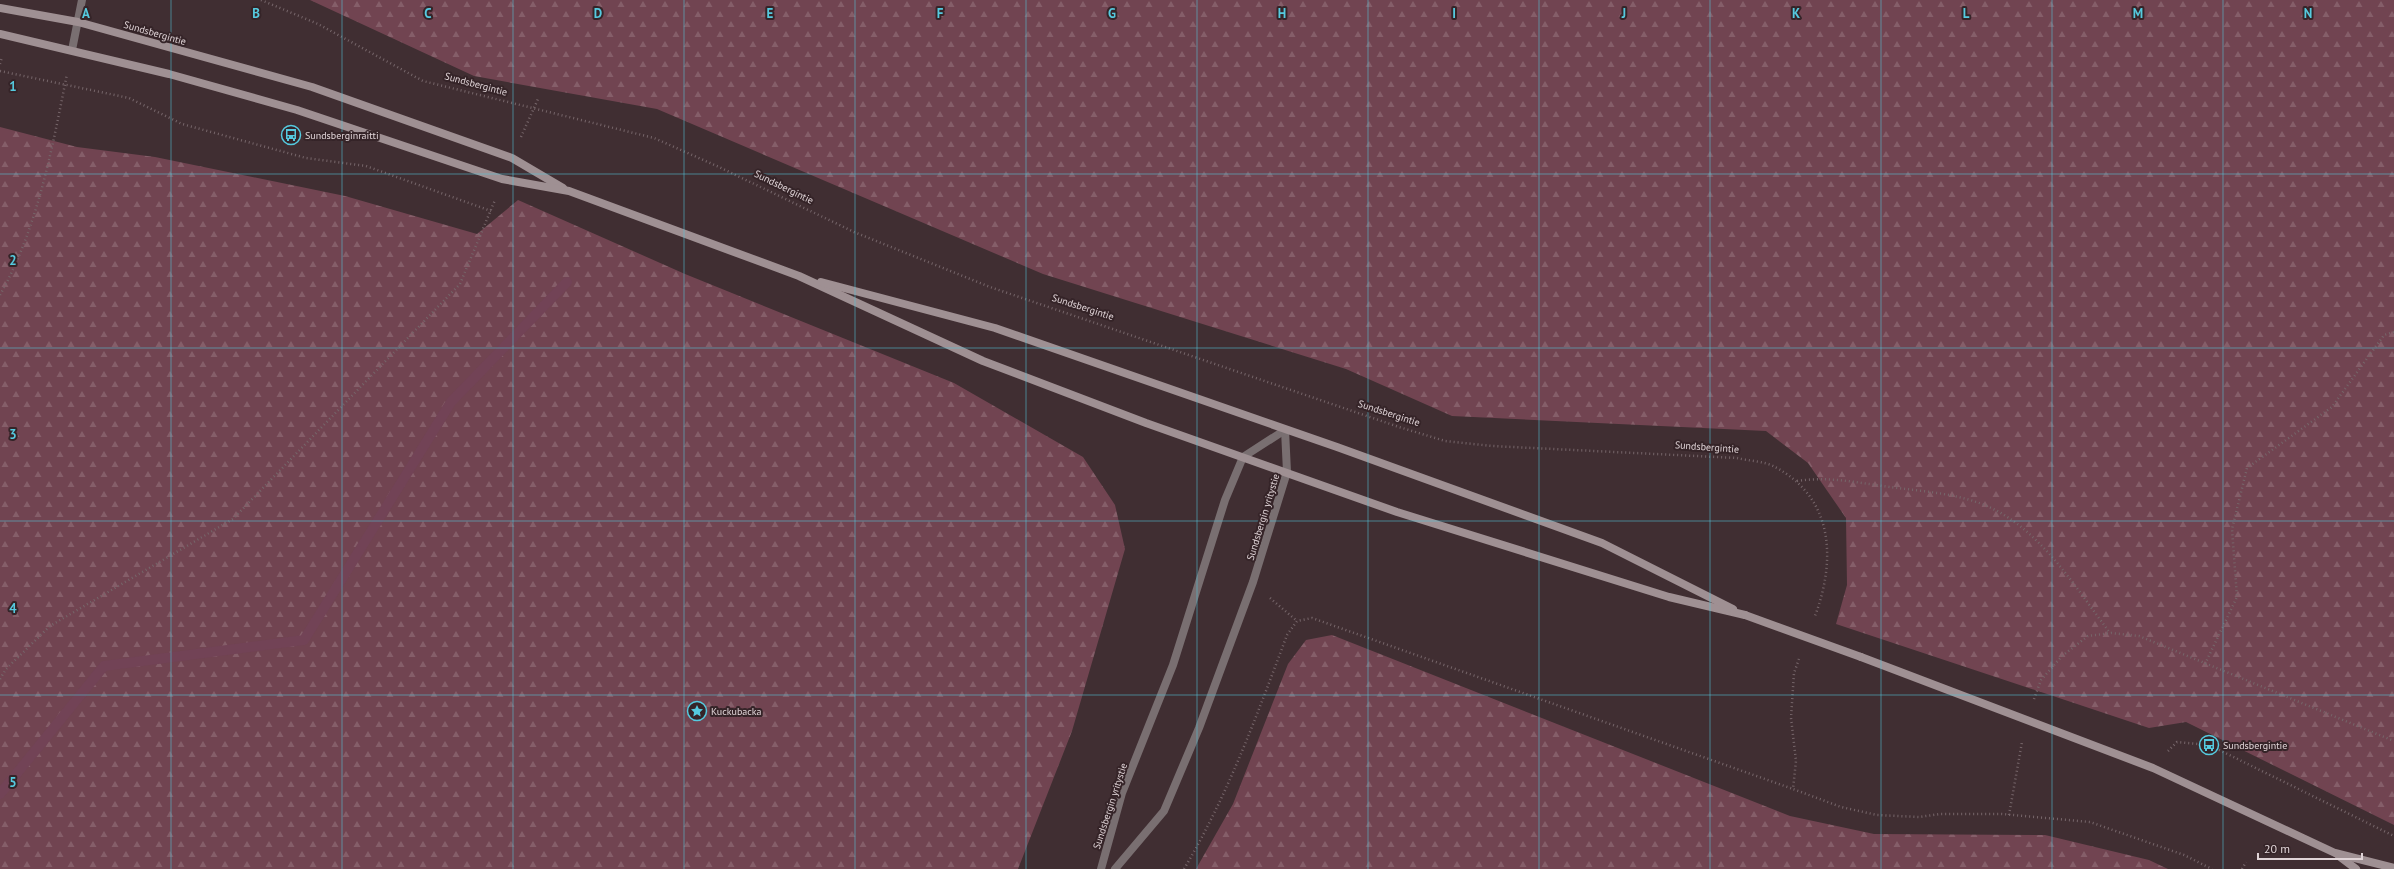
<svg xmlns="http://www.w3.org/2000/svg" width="2394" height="869" font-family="'PT Sans',sans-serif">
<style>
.forest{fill:url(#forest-firs)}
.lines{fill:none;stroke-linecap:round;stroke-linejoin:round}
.stream{stroke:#724356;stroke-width:10}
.path{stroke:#76666a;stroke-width:2.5;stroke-dasharray:1 3;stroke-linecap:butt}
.street{stroke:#796f71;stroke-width:8}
.secondary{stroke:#9f9093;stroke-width:8}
.secondary-bridge{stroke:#9f9093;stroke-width:8}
.grid{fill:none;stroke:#55cadf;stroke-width:1;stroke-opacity:0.55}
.labels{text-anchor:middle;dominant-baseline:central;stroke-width:4;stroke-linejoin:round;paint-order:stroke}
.street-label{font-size:10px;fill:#e0d4d7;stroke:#352428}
.poi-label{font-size:10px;fill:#e0d4d7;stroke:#352428;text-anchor:start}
.grid-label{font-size:13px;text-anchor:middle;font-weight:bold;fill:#55cadf;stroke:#352428;stroke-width:4;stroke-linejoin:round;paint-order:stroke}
</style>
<defs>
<pattern id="forest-firs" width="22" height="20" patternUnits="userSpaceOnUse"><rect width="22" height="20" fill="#714451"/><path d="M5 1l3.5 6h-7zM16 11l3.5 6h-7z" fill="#855e69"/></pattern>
</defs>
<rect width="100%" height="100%" fill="#402e32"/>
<g class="forest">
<polygon points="310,0 2394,0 2394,825 2186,722 2149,728 1836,624 1847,585 1846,518 1808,463 1766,431 1452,416 1346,369 1043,274 657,109 474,76"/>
<polygon points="0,127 77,147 155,157 345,196 477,234 518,200 685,274 954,383 1083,457 1115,505 1125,549 1072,731 1018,869 0,869"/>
<polygon points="1332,635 1790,816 1874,834 2045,835 2149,860 2168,869 1196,869 1233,804 1288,664 1306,640"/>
</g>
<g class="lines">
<polyline class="stream" points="0,794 104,666 304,640 451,402 567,282"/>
<g class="path">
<path d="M261 0 318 24 423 81 654 138 719 167 854 232 990 287 1399 427 1445 441 1492 446 1737 458C1748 461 1765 461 1775 467 1834 498 1836 560 1815 616"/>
<polyline points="0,64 2,57"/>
<polyline points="0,71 129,98 182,124 306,158 366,166 491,211"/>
<polyline points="521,137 538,99"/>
<path d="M0 295C38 227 52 149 67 74"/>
<path d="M1797 481C1828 476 1859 483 1890 487 1920 491 1953 493 1982 504 2039 526 2075 587 2110 633"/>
<polyline points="1270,598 1297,621"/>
<polyline points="1799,659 1794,673 1791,718 1796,761 1793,789 1841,807 1877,815 1919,817 1940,814 2002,814 2090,822 2184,855 2212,869"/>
<polyline points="2205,664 2237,597 2232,529 2247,468 2332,407 2384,335 2394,332"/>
<polyline points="0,679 6,669 50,626 233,519 460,284 495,200"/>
<polyline points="2034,699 2041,680 2062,656 2088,636 2111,633 2139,636 2394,741"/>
<polyline points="2168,751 2177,742 2209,745 2394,836"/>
<polyline points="2009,815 2022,742"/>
<path d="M1184 869C1228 795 1257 715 1287 635L1297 621 1312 618 1793 789"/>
<polyline points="2242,869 2246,862"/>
</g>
<g class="street">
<polyline points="72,50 82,0"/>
<polyline points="1101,869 1122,793 1173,665 1225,500 1243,457 1285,430"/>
<polyline points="1115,869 1164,811 1199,728 1253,582 1287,472 1285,430"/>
</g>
<g class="secondary">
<polyline points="0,8 78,22 312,87 512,158 563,188"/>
<polyline points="0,34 169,74 297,110 502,179 569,191 799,276 983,361 1146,423 1397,512 1669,597 1745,615"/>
<polyline points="821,282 995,328 1337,447 1602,543 1733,609"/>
<polyline points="1861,657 2153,768 2335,853 2394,868"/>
<polyline points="2339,856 2356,869"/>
</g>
<polyline class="secondary-bridge" points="1745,615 1861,657"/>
</g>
<path class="grid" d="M171 0V869M342 0V869M513 0V869M684 0V869M855 0V869M1026 0V869M1197 0V869M1368 0V869M1539 0V869M1710 0V869M1881 0V869M2052 0V869M2223 0V869M0 174H2394M0 348H2394M0 521H2394M0 695H2394"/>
<defs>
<g id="bus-ring" transform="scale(1)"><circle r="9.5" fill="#352428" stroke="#55cadf" stroke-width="1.5"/><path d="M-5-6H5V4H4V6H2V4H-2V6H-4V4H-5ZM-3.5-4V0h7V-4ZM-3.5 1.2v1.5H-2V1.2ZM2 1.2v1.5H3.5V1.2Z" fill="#55cadf"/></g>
<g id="sight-ring" transform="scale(1)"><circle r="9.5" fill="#352428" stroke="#55cadf" stroke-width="1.5"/><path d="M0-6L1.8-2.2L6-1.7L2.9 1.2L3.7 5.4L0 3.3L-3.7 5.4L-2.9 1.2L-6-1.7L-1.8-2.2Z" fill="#55cadf"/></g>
</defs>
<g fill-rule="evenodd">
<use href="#bus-ring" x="291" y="135"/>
<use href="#sight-ring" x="697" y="711"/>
<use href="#bus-ring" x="2209" y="745"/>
</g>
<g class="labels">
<g class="street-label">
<text transform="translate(155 33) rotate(16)">Sundsbergintie</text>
<text transform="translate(476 84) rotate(15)">Sundsbergintie</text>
<text transform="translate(784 187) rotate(26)">Sundsbergintie</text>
<text transform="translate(1083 307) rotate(18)">Sundsbergintie</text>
<text transform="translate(1389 413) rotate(18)">Sundsbergintie</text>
<text transform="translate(1707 447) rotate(4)">Sundsbergintie</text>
<text transform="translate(1263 517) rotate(-73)">Sundsbergin yritystie</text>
<text transform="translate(1110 806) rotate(-72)">Sundsbergin yritystie</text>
</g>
<g class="poi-label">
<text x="305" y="135">Sundsberginraitti</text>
<text x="711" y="711">Kuckubacka</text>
<text x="2223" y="745">Sundsbergintie</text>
</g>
</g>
<g class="grid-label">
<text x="86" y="18">A</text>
<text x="256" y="18">B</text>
<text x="428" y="18">C</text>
<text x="598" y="18">D</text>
<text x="770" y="18">E</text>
<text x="940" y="18">F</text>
<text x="1112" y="18">G</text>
<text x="1282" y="18">H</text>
<text x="1454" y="18">I</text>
<text x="1624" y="18">J</text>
<text x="1796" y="18">K</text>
<text x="1966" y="18">L</text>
<text x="2138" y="18">M</text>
<text x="2308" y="18">N</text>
<text x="13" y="91">1</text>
<text x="13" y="265">2</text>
<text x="13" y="439">3</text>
<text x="13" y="613">4</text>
<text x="13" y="787">5</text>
</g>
<path d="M2258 853v6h104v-6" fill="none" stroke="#e0d4d7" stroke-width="2"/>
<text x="2264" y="853" font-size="12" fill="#e0d4d7" stroke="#352428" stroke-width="3" paint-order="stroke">20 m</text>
</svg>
